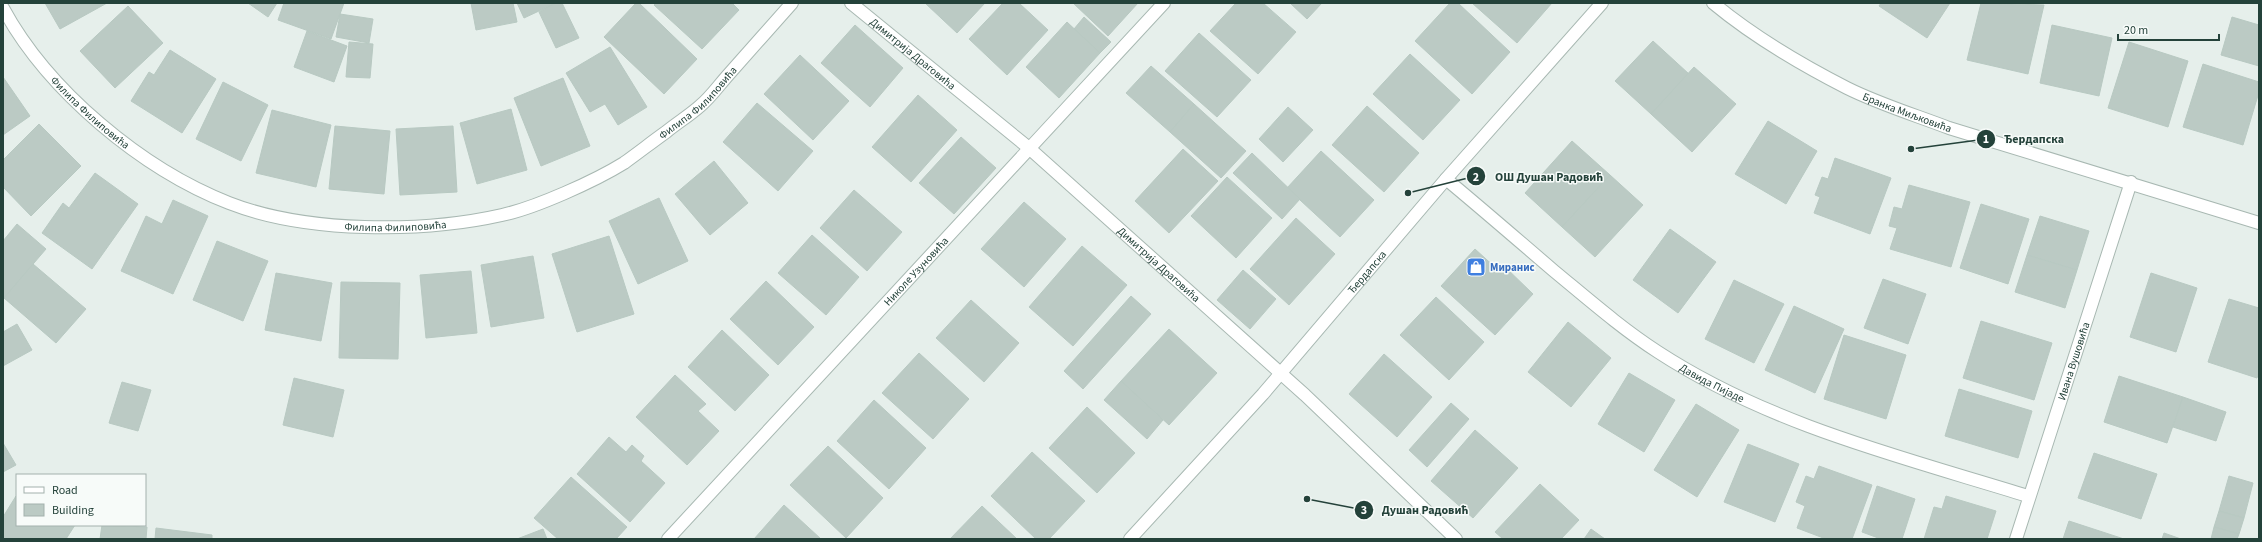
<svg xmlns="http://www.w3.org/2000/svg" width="2262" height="542" font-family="'Source Sans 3',sans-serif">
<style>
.building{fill:#bbcac4;stroke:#b8c9c2}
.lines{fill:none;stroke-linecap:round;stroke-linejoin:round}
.minor-casing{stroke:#a8b8b2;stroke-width:14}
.tertiary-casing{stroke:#a8b8b2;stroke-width:14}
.minor{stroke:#fff;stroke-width:12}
.tertiary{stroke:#fff;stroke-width:12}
.labels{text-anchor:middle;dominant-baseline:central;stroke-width:3;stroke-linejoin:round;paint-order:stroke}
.street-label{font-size:11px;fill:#24423a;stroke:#f7fbf9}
.shop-label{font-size:11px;font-weight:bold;fill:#366cbe;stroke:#f7fbf9;text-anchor:start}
.leader{fill:none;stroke:#24423a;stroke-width:1.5}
.callout-dot{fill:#24423a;stroke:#f7fbf9;stroke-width:1.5}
.mark-label{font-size:12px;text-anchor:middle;font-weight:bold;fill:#fff}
.callout-label{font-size:12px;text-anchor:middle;font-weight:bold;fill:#24423a;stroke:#f7fbf9;stroke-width:3;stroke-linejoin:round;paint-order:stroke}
</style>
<rect width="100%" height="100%" fill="#e6efeb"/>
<g class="building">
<polygon points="45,3 107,3 60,29"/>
<polygon points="248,3 277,3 268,17"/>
<polygon points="284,3 344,3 331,39 278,20"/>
<polygon points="471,3 513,3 517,22 476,30"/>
<polygon points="517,3 556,3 524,18"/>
<polygon points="556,3 562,3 579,38 556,48 539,12"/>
<polygon points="636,3 639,3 697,59 664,94 604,37"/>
<polygon points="656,3 732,3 739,10 702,49 654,5"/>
<polygon points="925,3 985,3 957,33"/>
<polygon points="1003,3 1019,3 1048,30 1007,75 969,39"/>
<polygon points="1073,3 1138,3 1108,36"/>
<polygon points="1236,3 1263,3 1296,32 1258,74 1210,31"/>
<polygon points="1290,3 1322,3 1307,19"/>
<polygon points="1450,3 1458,3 1510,52 1472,94 1415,41"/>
<polygon points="1472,3 1552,3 1517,43"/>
<polygon points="1881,3 1950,3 1927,38 1879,6"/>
<polygon points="1981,3 2044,5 2028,74 1967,60"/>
<polygon points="128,6 163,43 115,88 80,51"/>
<polygon points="340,14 373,19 369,43 336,37"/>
<polygon points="1084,17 1111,42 1100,53 1074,29"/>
<polygon points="2232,17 2259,25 2259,66 2221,55"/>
<polygon points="1067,22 1100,53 1059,98 1026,67"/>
<polygon points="855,25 903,68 870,107 821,63"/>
<polygon points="2052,25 2112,38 2099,96 2040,83"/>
<polygon points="307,31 347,46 334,82 294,67"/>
<polygon points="1199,33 1251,80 1217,117 1165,71"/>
<polygon points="1653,41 1689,74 1651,114 1615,81"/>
<polygon points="349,42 373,44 370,78 346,77"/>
<polygon points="2129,42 2188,61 2168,127 2108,108"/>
<polygon points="610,47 647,107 618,125 605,104 590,112 566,73"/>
<polygon points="170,50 216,79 182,133 131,101 149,72 154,75"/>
<polygon points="1410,54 1460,100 1423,140 1373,94"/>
<polygon points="800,55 849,101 813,140 764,94"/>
<polygon points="2203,64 2259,82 2259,92 2243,145 2183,127"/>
<polygon points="1151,66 1194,104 1170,132 1126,93"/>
<polygon points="1694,67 1736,104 1692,152 1651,114"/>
<polygon points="3,77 30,116 3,135"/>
<polygon points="563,78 590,146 541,166 514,98"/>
<polygon points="223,82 268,105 241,161 196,139"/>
<polygon points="918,95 957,130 911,182 872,147"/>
<polygon points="757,103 813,151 778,191 723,142"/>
<polygon points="1194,104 1246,151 1221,178 1170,132"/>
<polygon points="1367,106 1419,153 1384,192 1332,145"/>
<polygon points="1288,107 1313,130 1283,162 1259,139"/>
<polygon points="511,109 527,170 477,184 460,123"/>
<polygon points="272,110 331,125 316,187 256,173"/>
<polygon points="1768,121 1817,151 1786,204 1735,174"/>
<polygon points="39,124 81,166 31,216 3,187 3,160"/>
<polygon points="335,126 390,131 384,194 329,189"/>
<polygon points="453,126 457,192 400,195 396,129"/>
<polygon points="961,137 996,168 954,214 919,183"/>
<polygon points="1572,141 1610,175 1562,227 1525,193"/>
<polygon points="1183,149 1218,181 1169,233 1135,201"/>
<polygon points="1321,151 1374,200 1340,237 1287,188"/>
<polygon points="1252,153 1300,199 1282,219 1233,173"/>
<polygon points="1835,158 1891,178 1870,234 1814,213 1820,197 1815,195 1822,177 1828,179"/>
<polygon points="714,161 748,203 710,235 675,194"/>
<polygon points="95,173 138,204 92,269 42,233 63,203 69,208"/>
<polygon points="1610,175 1643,205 1595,257 1562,227"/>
<polygon points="1227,177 1272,218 1236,258 1191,216"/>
<polygon points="1909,185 1970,202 1951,267 1890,249 1897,228 1889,226 1894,207 1902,209"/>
<polygon points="854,190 902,232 867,271 820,228"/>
<polygon points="659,198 688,261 638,284 609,221"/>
<polygon points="173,200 208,216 173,294 121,271 146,216 162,224"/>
<polygon points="1024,202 1066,239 1024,287 981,249"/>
<polygon points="1981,204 2029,219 2008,284 1960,268"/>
<polygon points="2040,216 2089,231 2077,270 2027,255"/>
<polygon points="1296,218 1335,254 1289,305 1250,269"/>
<polygon points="17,224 46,249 4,298 3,241"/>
<polygon points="1670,229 1716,262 1678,313 1633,280"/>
<polygon points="812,235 859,277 826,315 778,273"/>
<polygon points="609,236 634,314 577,332 552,254"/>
<polygon points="217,241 268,261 243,321 193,300"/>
<polygon points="1082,246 1127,285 1073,346 1029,307"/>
<polygon points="1475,249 1497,269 1502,264 1533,294 1495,335 1441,286"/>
<polygon points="2027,255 2077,270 2065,308 2015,292"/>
<polygon points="533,256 544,318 491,327 481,265"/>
<polygon points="33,264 86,309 56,343 4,298"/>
<polygon points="1243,270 1276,299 1250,329 1217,300"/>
<polygon points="471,271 477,333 426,338 420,275"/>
<polygon points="276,273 332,283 321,341 265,330"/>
<polygon points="2151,273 2197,288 2176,352 2130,337"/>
<polygon points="1883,279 1926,294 1908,344 1864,328"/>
<polygon points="1734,280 1784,304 1754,363 1705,339"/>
<polygon points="766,281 814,327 778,365 730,319"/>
<polygon points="341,282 400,283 398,359 339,358"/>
<polygon points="1131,296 1151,314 1083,389 1064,371"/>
<polygon points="1436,297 1484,342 1449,380 1400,335"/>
<polygon points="2229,299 2259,308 2259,372 2257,378 2208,362"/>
<polygon points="971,300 1019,343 984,382 936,338"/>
<polygon points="1794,306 1844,329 1815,393 1765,370"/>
<polygon points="1981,321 2052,343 2034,400 1963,378"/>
<polygon points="1568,322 1611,358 1571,407 1528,372"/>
<polygon points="17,324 32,350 3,366 3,332"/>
<polygon points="1169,329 1217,373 1169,425 1121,381"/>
<polygon points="722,330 769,375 735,411 688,367"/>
<polygon points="1844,335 1906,355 1886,419 1824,399"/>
<polygon points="919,353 969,399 933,439 882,393"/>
<polygon points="1384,354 1432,397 1397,437 1349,394"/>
<polygon points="1629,373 1675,400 1644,452 1598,424"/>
<polygon points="675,375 706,404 698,411 719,431 687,465 636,417"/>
<polygon points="2119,376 2183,397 2167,443 2104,422"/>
<polygon points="294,378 344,390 333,437 283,425"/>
<polygon points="1121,381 1163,420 1147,439 1104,400"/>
<polygon points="122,382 151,390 138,431 109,423"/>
<polygon points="1959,389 2032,411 2018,458 1945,436"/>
<polygon points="2183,397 2226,412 2216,441 2173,427"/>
<polygon points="874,400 926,448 889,489 837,441"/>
<polygon points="1451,403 1469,419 1427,467 1409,450"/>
<polygon points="1696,404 1739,430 1697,497 1654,470"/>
<polygon points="1087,407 1135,453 1097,493 1049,448"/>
<polygon points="1475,430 1518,468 1473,518 1431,481"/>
<polygon points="609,437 626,452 632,445 644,456 641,461 665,483 630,522 577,474"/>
<polygon points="3,443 16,465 3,472"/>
<polygon points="1748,444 1799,464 1775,522 1724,502"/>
<polygon points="828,446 883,498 846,538 790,485"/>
<polygon points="1032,452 1085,501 1049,539 1036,539 991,496"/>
<polygon points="2094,453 2157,474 2141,519 2078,498"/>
<polygon points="1819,466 1872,485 1852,539 1826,539 1797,528 1805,506 1796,502 1806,476 1814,479"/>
<polygon points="2229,476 2253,483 2244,518 2219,511"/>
<polygon points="571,477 627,527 616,539 558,539 534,518"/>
<polygon points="1540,484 1579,520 1561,539 1503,539 1495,532"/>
<polygon points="1877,486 1915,499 1902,539 1881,539 1862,532"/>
<polygon points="16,496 17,525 75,525 66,539 3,539 3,517"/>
<polygon points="1946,496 1996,511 1987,539 1924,539 1934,507 1942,509"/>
<polygon points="784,505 821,539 754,539"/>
<polygon points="982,506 1017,539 950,539"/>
<polygon points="2219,511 2244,518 2239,534 2214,527"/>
<polygon points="2069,521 2124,539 2063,539"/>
<polygon points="102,525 147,527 146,539 92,539 100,539"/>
<polygon points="2214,527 2239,534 2237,539 2211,539"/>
<polygon points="156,528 212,535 212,539 155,539"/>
<polygon points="543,529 547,539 517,539"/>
<polygon points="1591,529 1605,539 1584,539"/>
<polygon points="2164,533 2181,539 2162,539"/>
</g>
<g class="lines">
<g class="minor-casing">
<g id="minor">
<path id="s1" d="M851 3 1029 148 1305 395 1456 539"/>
<path id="s2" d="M3 8C48 91 142 169 229 203 306 233 422 233 502 215 535 208 595 181 624 163 638 153 652 142 666 132 677 123 690 115 700 106 711 97 719 85 729 74 750 50 771 27 792 3"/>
<path id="s3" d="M1446 179C1482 209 1518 240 1554 271 1588 299 1621 328 1658 352 1770 425 1902 457 2028 496"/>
<path id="s4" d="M668 539 1164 3"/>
<path id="s5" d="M1130 539 1263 394 1446 179 1602 3"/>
<path id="s6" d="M2016 539 2131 182"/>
</g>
</g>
<g class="tertiary-casing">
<g id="tertiary">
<path id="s7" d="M1713 3C1754 37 1800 64 1847 88 1879 104 1915 115 1949 128L2259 223"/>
</g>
</g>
<use href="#minor" class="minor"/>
<use href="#tertiary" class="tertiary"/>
</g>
<defs>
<g id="shop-square" transform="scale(1)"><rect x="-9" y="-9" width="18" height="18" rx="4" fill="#3f7fe0" stroke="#f7fbf9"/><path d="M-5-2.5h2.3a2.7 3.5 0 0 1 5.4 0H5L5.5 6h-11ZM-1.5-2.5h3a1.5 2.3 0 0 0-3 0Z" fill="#fff"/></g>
</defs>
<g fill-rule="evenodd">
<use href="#shop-square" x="1476" y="267"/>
</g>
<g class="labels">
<g class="street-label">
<text stroke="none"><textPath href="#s1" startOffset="80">Димитрија Драговића</textPath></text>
<text stroke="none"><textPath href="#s2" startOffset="809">Филипа Филиповића</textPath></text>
<text stroke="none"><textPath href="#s2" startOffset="137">Филипа Филиповића</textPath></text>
<text stroke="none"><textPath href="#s7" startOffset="224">Бранка Миљковића</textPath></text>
<text stroke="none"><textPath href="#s2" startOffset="473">Филипа Филиповића</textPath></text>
<text stroke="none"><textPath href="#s1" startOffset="404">Димитрија Драговића</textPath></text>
<text stroke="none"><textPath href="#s4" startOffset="365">Николе Узуновића</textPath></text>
<text stroke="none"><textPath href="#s5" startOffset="357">Ђердапска</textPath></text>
<text stroke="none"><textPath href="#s6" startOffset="187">Ивана Вушовића</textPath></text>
<text stroke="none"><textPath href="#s3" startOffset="336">Давида Пијаде</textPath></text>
</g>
<g class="shop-label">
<text x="1490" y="267">Миранис</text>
</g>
</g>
<path class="leader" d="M1911 149L1986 139M1408 193L1476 176M1307 499L1364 510"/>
<g class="callout-dot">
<circle cx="1911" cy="149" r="4"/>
<circle cx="1408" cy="193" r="4"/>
<circle cx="1307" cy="499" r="4"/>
<circle cx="1986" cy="139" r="10"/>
<circle cx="1476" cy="176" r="10"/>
<circle cx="1364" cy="510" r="10"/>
</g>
<g class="mark-label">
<text x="1986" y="143">1</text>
<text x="1476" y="181">2</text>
<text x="1364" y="514">3</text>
</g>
<g class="callout-label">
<text x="2034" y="143">Ђердапска</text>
<text x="1549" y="181">ОШ Душан Радовић</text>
<text x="1425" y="514">Душан Радовић</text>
</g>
<rect width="2262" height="542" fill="none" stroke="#24423a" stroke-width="8"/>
<rect x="16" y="474" width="130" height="52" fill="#f7fbf9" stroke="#a3b1ad"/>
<rect x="24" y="487" width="20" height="6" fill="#ffffff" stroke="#a3b1ad"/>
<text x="52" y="494" font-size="12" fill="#24423a">Road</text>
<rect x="24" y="504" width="20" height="12" fill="#bbcac4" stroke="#a3b1ad"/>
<text x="52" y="514" font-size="12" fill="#24423a">Building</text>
<path d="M2118 34v6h101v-6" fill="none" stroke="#24423a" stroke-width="2"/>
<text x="2124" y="34" font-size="12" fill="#24423a" stroke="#f7fbf9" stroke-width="3" paint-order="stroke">20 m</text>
</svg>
